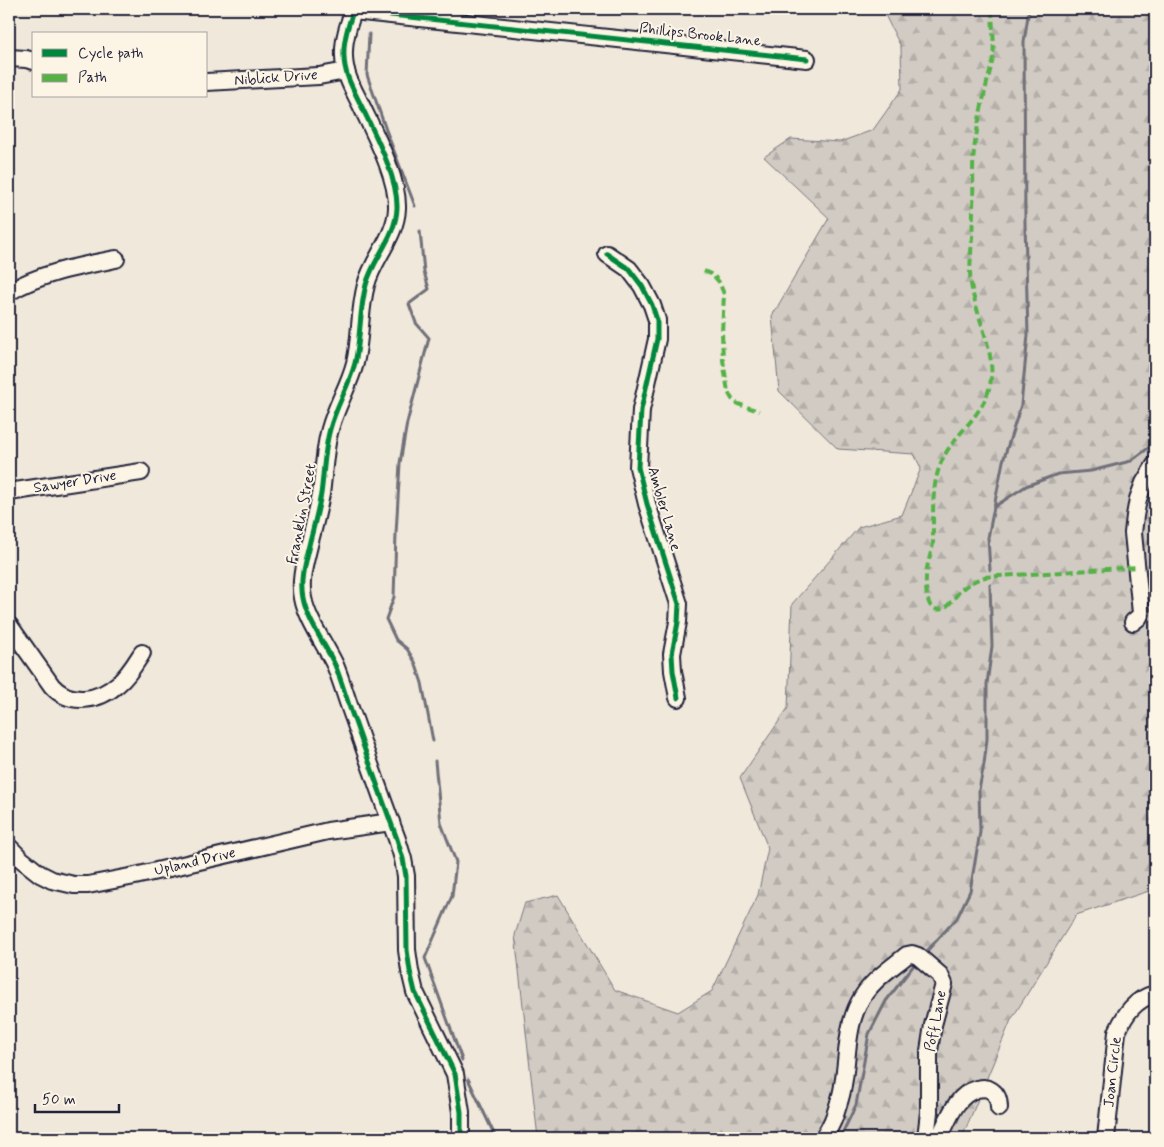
<svg xmlns="http://www.w3.org/2000/svg" width="1164" height="1147" font-family="Mynerve,sans-serif">
<style>
.forest{fill:url(#forest-firs);stroke:#7a767f}
.lines{fill:none;stroke-linecap:round;stroke-linejoin:round}
.stream{stroke:#716f79;stroke-width:3}
.minor-casing{stroke:#22223b;stroke-width:20}
.minor{stroke:#fcf5e5;stroke-width:16}
.quiet{stroke:#55b146;stroke-width:4;stroke-dasharray:8 4;stroke-linecap:butt}
.cycleway-casing{stroke:#fcf5e5;stroke-width:8}
.cycleway{stroke:#00873e;stroke-width:5}
.labels{text-anchor:middle;dominant-baseline:central;stroke-width:4;stroke-linejoin:round;paint-order:stroke}
.street-label{font-size:15px;fill:#22223b;stroke:#fcf5e5}
</style>
<defs>
<pattern id="forest-firs" width="22" height="20" patternUnits="userSpaceOnUse" patternTransform="scale(1.25)"><rect width="22" height="20" fill="#d1cbc3"/><path d="M5 1l3.5 6h-7zM16 11l3.5 6h-7z" fill="#b3aea8"/></pattern>
</defs>
<rect width="100%" height="100%" fill="#efe8db"/>
<filter id="ink" filterUnits="userSpaceOnUse"><feTurbulence type="fractalNoise" baseFrequency=".02" numOctaves="2"/><feDisplacementMap in="SourceGraphic" scale="10" xChannelSelector="R" yChannelSelector="G"/><feConvolveMatrix kernelMatrix="1 2 1 2 8 2 1 2 1" color-interpolation-filters="sRGB"/></filter>
<g filter="url(#ink)">
<polygon class="forest" points="882,9 1155,9 1155,813 1153,813 1155,838 1155,889 1076,915 1011,1020 962,1138 538,1138 515,935 525,903 558,895 615,990 678,1012 712,991 758,895 768,848 740,778 788,708 792,604 859,527 902,515 921,468 914,454 838,449 779,391 772,316 829,218 764,157 791,139 840,142 873,130 902,89 901,47"/>
<g class="lines">
<g class="stream">
<polyline points="369,34 367,75 386,130 415,206"/>
<polyline points="420,231 424,272 429,289 409,304 416,323 429,338 407,423 400,463 396,534 394,597 386,619 396,640 407,649 415,662 422,683 433,741"/>
<polyline points="994,507 1026,486 1058,474 1091,471 1131,461 1155,443"/>
<polyline points="990,570 988,538 1003,461 1021,405 1028,335 1025,223 1024,42 1029,9"/>
<polyline points="435,761 441,823 456,862 452,896 425,958 462,1060"/>
<polyline points="926,952 957,918 970,891 980,832 979,790 984,764 987,739 987,684 992,646 990,585"/>
<polyline points="468,1079 496,1138"/>
<polyline points="840,1138 856,1105 869,1034 886,1001 917,961"/>
</g>
<g class="minor-casing">
<g id="minor">
<path d="M354 9C349 23 343 40 344 56 344 74 353 89 361 105 374 133 398 177 397 208 396 237 373 258 366 285 359 311 361 338 355 363 349 386 336 406 330 429 324 450 324 473 321 494 318 510 314 526 310 541 306 559 299 579 303 598 307 620 325 644 335 665 342 682 347 701 354 719 368 759 382 799 397 839L403 859 406 876 407 950 410 971 415 992 455 1074 461 1112V1138"/>
<polyline points="353,11 807,59"/>
<polyline points="9,58 26,59 34,61"/>
<polyline points="206,82 319,76 346,71"/>
<polyline points="607,254 629,269 642,286 652,305 657,320 657,339 641,410 638,467 647,504 679,604 678,622 672,654 673,671 678,698"/>
<path d="M9 292C41 273 80 266 116 259"/>
<polyline points="9,492 141,472"/>
<polyline points="1133,622 1139,617 1141,613 1133,533 1135,516 1138,499 1144,483 1155,465"/>
<path d="M9 625 52 686C70 706 99 701 118 684 128 676 135 664 142 653"/>
<polyline points="9,847 21,859 40,874 52,880 74,885 88,885 135,876 328,831 391,822"/>
<path d="M823 1138C828 1131 832 1123 835 1115 838 1105 842 1095 843 1085 848 1058 846 1028 859 1003 869 982 890 969 907 955L912 954 918 956 940 975 944 984 933 1025 929 1051V1112L926 1138"/>
<path d="M939 1138C948 1121 955 1095 977 1089 982 1088 987 1087 992 1091 998 1095 999 1101 999 1108"/>
<path d="M1106 1138 1117 1032C1125 1014 1135 999 1155 994"/>
</g>
</g>
<use href="#minor" class="minor"/>
<g class="quiet">
<path d="M992 9C992 25 995 41 993 58 991 68 988 78 986 87 981 108 977 129 974 150 972 169 974 188 973 207 973 228 971 250 970 271 970 309 1000 352 989 389 981 417 956 433 943 458 933 479 933 501 933 524 933 530 933 537 933 543 932 552 928 560 927 569 925 577 925 604 933 608 946 615 954 596 962 589 969 584 976 579 985 577L1137 567"/>
<polyline points="704,271 713,275 719,282 724,294 722,332 723,360 728,392 732,399 738,404 759,411"/>
</g>
<g class="cycleway-casing">
<g id="cycleway">
<path d="M354 9C349 23 343 40 344 56 344 74 353 89 361 105 374 133 398 177 397 208 396 237 373 258 366 285 359 311 361 338 355 363 349 386 336 406 330 429 324 450 324 473 321 494 318 510 314 526 310 541 306 559 299 579 303 598 307 620 325 644 335 665 342 682 347 701 354 719 368 759 382 799 397 839L403 859 406 876 407 950 410 971 415 992 455 1074 461 1112V1138"/>
<polyline points="353,11 807,59"/>
<polyline points="607,254 629,269 642,286 652,305 657,320 657,339 641,410 638,467 647,504 679,604 678,622 672,654 673,671 678,698"/>
</g>
</g>
<use href="#cycleway" class="cycleway"/>
</g>
</g>
<g class="labels">
<g class="street-label">
<text transform="translate(700 35) rotate(6)">Phillips Brook Lane</text>
<text transform="translate(276 78) rotate(-4)">Niblick Drive</text>
<text transform="translate(75 482) rotate(-9)">Sawyer Drive</text>
<text transform="translate(664 509) rotate(74)">Ambler Lane</text>
<text transform="translate(302 514) rotate(-79)">Franklin Street</text>
<text transform="translate(195 862) rotate(-13)">Upland Drive</text>
<text transform="translate(936 1021) rotate(-79)">Poff Lane</text>
<text transform="translate(1113 1072) rotate(-84)">Joan Circle</text>
</g>
</g>
<rect width="1164" height="1147" fill="none" stroke="#fcf5e5" stroke-width="30"/>
<rect x="15" y="15" width="1134" height="1117" fill="none" stroke="#22223b" stroke-width="2" filter="url(#ink)"/>
<rect x="32" y="32" width="175" height="65" fill="#fcf5e5" stroke="#a5a1a1"/>
<rect x="42" y="49" width="25" height="8" fill="#00873e" stroke="#a5a1a1"/>
<text x="78" y="58" font-size="15" fill="#22223b">Cycle path</text>
<rect x="42" y="74" width="25" height="8" fill="#55b146" stroke="#a5a1a1"/>
<text x="78" y="82" font-size="15" fill="#22223b">Path</text>
<path d="M35 1104v8h84v-8" fill="none" stroke="#22223b" stroke-width="2.5"/>
<text x="42" y="1104" font-size="15" fill="#22223b" stroke="#fcf5e5" stroke-width="4" paint-order="stroke">50 m</text>
</svg>
